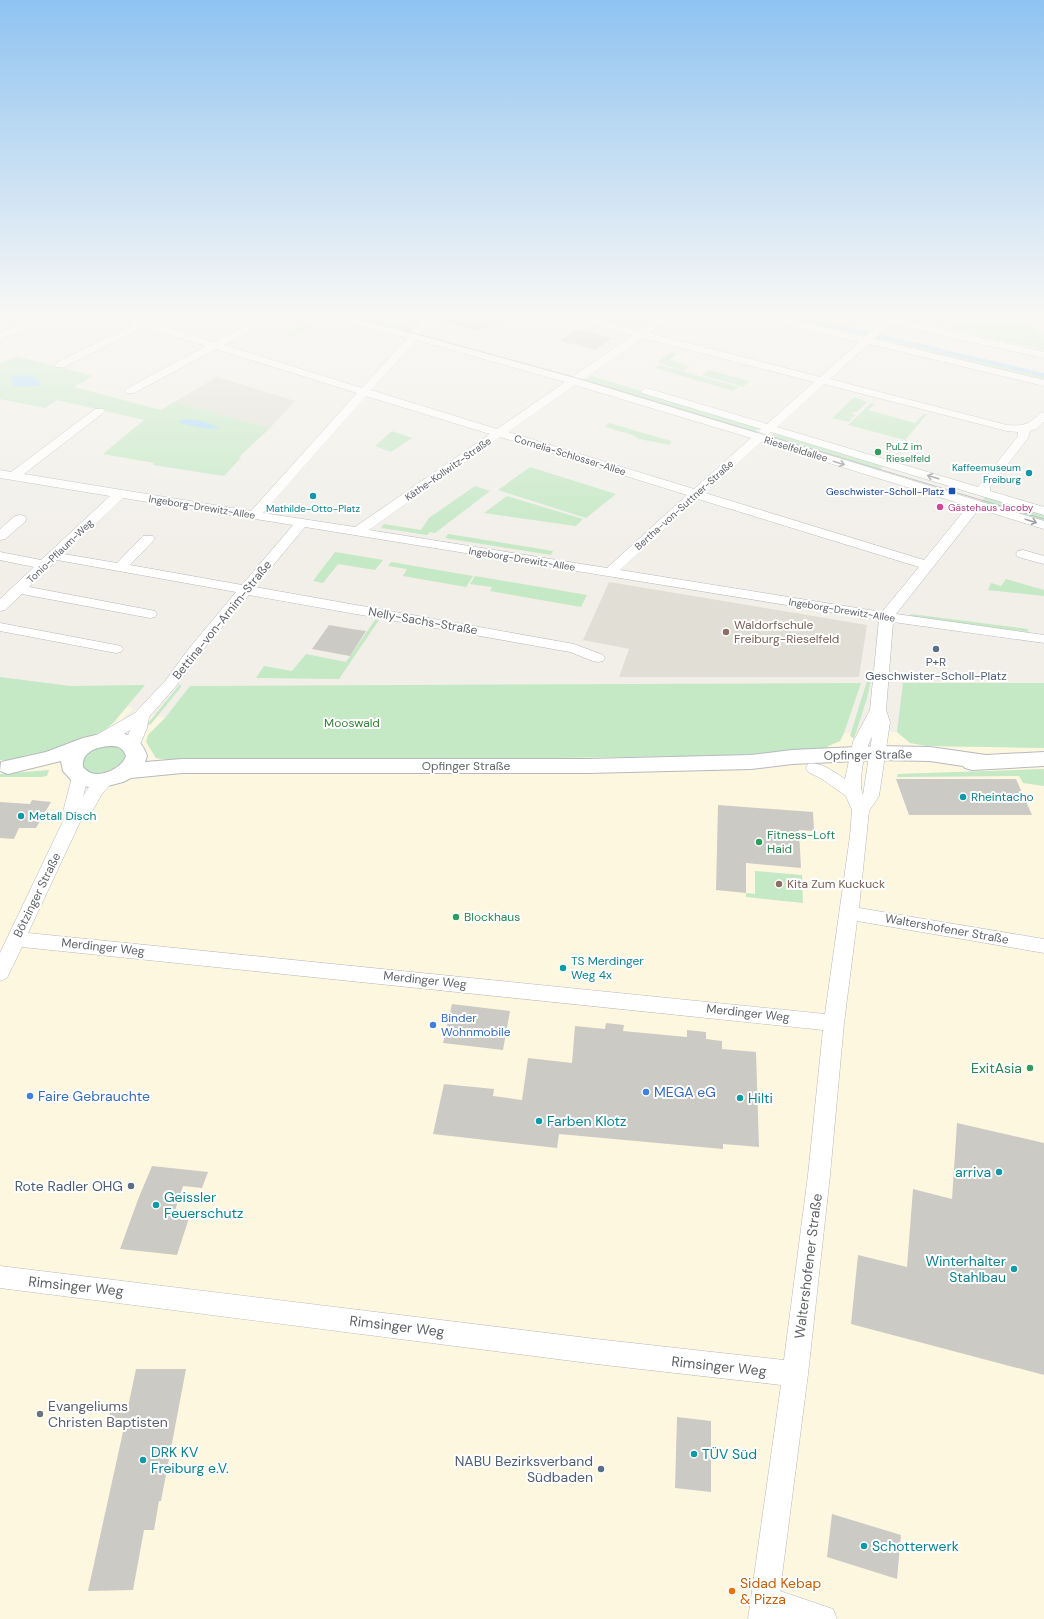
<svg xmlns="http://www.w3.org/2000/svg" width="1044" height="1619" font-family="'DM Sans',sans-serif">
<style>
.commercial{fill:#fef7e0}
.education{fill:#e1ded6}
.green{fill:#c5e8c5}
.water{fill:#aadaff}
.lines{fill:none;stroke-linecap:round;stroke-linejoin:round}
.stream{stroke:#aadaff;stroke-width:3}
.building{fill:#cccac5}
.street-casing{stroke:#b5b8bc;stroke-width:1}
.secondary-casing{stroke:#b6babf;stroke-width:2}
.street{fill:#fff;fill-rule:evenodd}
.secondary{fill:#fff;fill-rule:evenodd}
.tram{stroke:#b6b7b8;stroke-width:1}
.oneway{stroke:#979a9d}
.leisure-dot{fill:#2e9e5b;stroke:#fff;stroke-width:1.5}
.culture-dot{fill:#0f9aa8;stroke:#fff;stroke-width:1.5}
.transit-dot{fill:#1a4fb4;stroke:#fff;stroke-width:1.5}
.hotel-dot{fill:#d1479c;stroke:#fff;stroke-width:1.5}
.education-dot{fill:#8d6e63;stroke:#fff;stroke-width:1.5}
.service-dot{fill:#5c6f8a;stroke:#fff;stroke-width:1.5}
.shop-dot{fill:#3f7fe0;stroke:#fff;stroke-width:1.5}
.worship-dot{fill:#6b7280;stroke:#fff;stroke-width:1.5}
.food-dot{fill:#e8710a;stroke:#fff;stroke-width:1.5}
.labels{text-anchor:middle;dominant-baseline:central;stroke-width:4;stroke-linejoin:round;paint-order:stroke}
.far-leisure-label{font-size:10px;fill:#27864d;stroke:#fff;text-anchor:start}
.far-street-label{font-size:10px;fill:#5f6368;stroke:#fff}
.far-culture-label{font-size:10px;fill:#0d838f;stroke:#fff;text-anchor:end}
.far-transit-label{font-size:10px;fill:#164399;stroke:#fff;text-anchor:end}
.far-hotel-label{font-size:10px;fill:#b23c85;stroke:#fff;text-anchor:start}
.street-label{font-size:12px;fill:#5f6368;stroke:#fff}
.education-label{font-size:12px;fill:#785e54;stroke:#fff;text-anchor:start}
.service-label{font-size:12px;fill:#4e5e75;stroke:#fff}
.park-label{font-size:12px;fill:#348238;stroke:#fff}
.culture-label{font-size:12px;fill:#0d838f;stroke:#fff;text-anchor:start}
.leisure-label{font-size:12px;fill:#27864d;stroke:#fff;text-anchor:start}
.shop-label{font-size:12px;fill:#366cbe;stroke:#fff;text-anchor:start}
.near-leisure-label{font-size:14px;fill:#27864d;stroke:#fff;text-anchor:end}
.near-shop-label{font-size:14px;fill:#366cbe;stroke:#fff;text-anchor:start}
.near-culture-label{font-size:14px;fill:#0d838f;stroke:#fff;text-anchor:start}
.near-service-label{font-size:14px;fill:#4e5e75;stroke:#fff;text-anchor:end}
.near-street-label{font-size:14px;fill:#5f6368;stroke:#fff}
.near-worship-label{font-size:14px;fill:#5b616d;stroke:#fff;text-anchor:start}
.near-food-label{font-size:14px;fill:#c56008;stroke:#fff;text-anchor:start}
</style>
<rect width="100%" height="100%" fill="#f1efe8"/>
<polygon class="commercial" points="127,707 133,709 123,719 123,722 136,710 154,714 146,725 151,724 157,716 165,718 148,735 828,746 840,741 844,733 897,732 910,743 927,746 1044,748 1044,769 898,774 897,777 1019,776 1023,783 1044,786 1044,1619 0,1619 0,777 42,777 15,772 0,774 0,760 27,760 103,731 113,724"/>
<g class="education">
<polygon points="594,317 654,317 639,327 635,327"/>
<polygon points="217,377 295,401 270,428 174,402"/>
<polygon points="609,582 867,625 859,677 619,677 629,649 583,640"/>
</g>
<g class="green">
<polygon points="344,317 375,317 414,327 408,334"/>
<polygon points="773,317 809,317 1044,373 1044,382"/>
<polygon points="963,317 1015,317 1044,334 1044,350 952,329"/>
<polygon points="305,324 314,326 293,337 284,335"/>
<polygon points="671,352 677,354 669,360 690,366 684,371 657,362"/>
<polygon points="17,356 93,376 74,387 161,410 174,402 270,428 239,457 241,458 224,476 153,465 154,463 103,454 144,420 57,400 45,408 0,399 0,364"/>
<polygon points="660,365 739,387 733,391 655,368"/>
<polygon points="709,370 749,381 743,387 702,375"/>
<polygon points="591,376 760,427 752,434 583,382"/>
<polygon points="854,397 867,402 857,412 853,412 851,414 855,415 853,417 843,416 852,418 849,422 832,418"/>
<polygon points="871,403 875,404 868,410 915,423 924,414 927,414 905,440 848,425"/>
<polygon points="609,423 671,441 670,445 639,439 633,435 605,427"/>
<polygon points="392,431 412,438 391,452 375,446"/>
<polygon points="776,432 885,465 876,472 768,439"/>
<polygon points="530,467 616,494 586,518 498,490"/>
<polygon points="475,486 490,491 435,533 430,532 427,535 381,528 384,524 421,530 429,518"/>
<polygon points="507,496 583,519 576,526 484,513"/>
<polygon points="985,497 1044,513 1044,523 980,503"/>
<polygon points="448,534 553,551 551,555 445,538"/>
<polygon points="335,552 383,560 375,570 338,564 323,583 313,581"/>
<polygon points="391,562 473,576 466,587 403,576 407,569 388,566"/>
<polygon points="475,576 587,595 581,607 490,591 492,587 470,584"/>
<polygon points="1006,579 1044,590 1044,596 988,590 991,583 1001,586"/>
<polygon points="911,614 1028,629 1028,632 910,616"/>
<polygon points="375,620 379,620 339,679 256,678 264,666 292,671 306,654 346,662"/>
<polygon points="0,677 70,686 145,685 113,723 103,731 27,760 0,760"/>
<polygon points="871,680 867,698 854,739 850,736 867,681"/>
<polygon points="861,683 844,733 840,741 828,746 827,751 760,755 429,760 167,760 156,758 146,742 148,735 165,718 190,686"/>
<polygon points="903,683 1044,683 1044,748 927,746 910,743 897,732"/>
<polygon points="180,684 181,687 151,724 146,726"/>
<path d="M103 745 116 746 125 752 126 756C125 759 124 763 122 765 113 775 94 777 83 770L81 758 84 754Z"/>
<polygon points="1044,769 1044,786 1023,783 1019,776 897,777 898,774"/>
<polygon points="49,770 47,776 42,777 0,777 0,774"/>
<polygon points="755,871 802,875 803,903 746,897 746,893 755,894"/>
</g>
<g class="water">
<polygon points="12,375 32,376 39,381 40,385 28,387 14,386 11,381"/>
<polygon points="184,419 201,421 221,428 207,429 180,423 180,421"/>
</g>
<g class="lines">
<polyline class="stream" points="797,317 1044,375"/>
</g>
<g class="building">
<polygon points="444,317 510,317 510,318 478,331 443,321"/>
<polygon points="578,329 596,334 612,338 595,350 560,341"/>
<polygon points="329,625 352,629 366,631 350,656 312,649"/>
<polygon points="896,779 1016,779 1032,815 909,815"/>
<polygon points="32,800 51,802 36,828 19,828 14,839 0,838 0,802 30,804"/>
<polygon points="718,805 813,812 814,831 799,830 801,868 746,863 746,893 716,890"/>
<polygon points="452,1004 510,1011 503,1050 443,1043"/>
<polygon points="606,1023 624,1025 623,1031 687,1037 687,1030 706,1032 706,1039 722,1041 722,1049 756,1052 759,1147 723,1144 723,1149 559,1134 557,1148 433,1134 444,1084 494,1089 493,1096 522,1100 528,1058 572,1063 575,1026 605,1029"/>
<polygon points="957,1123 1044,1143 1044,1375 851,1324 858,1255 907,1267 913,1189 952,1199"/>
<polygon points="152,1166 208,1172 202,1188 183,1186 174,1214 190,1215 177,1255 120,1249 139,1197"/>
<polygon points="136,1369 186,1369 161,1501 159,1501 154,1530 144,1530 133,1590 88,1591 126,1418 109,1418 111,1407 128,1407"/>
<polygon points="677,1417 711,1421 711,1492 675,1488"/>
<polygon points="832,1514 901,1535 897,1579 827,1557"/>
</g>
<g class="lines">
<g class="street-casing">
<g id="street">
<polygon points="35,317 49,317 0,340 0,333"/>
<path d="M117 317H133L214 342 264 317H277L224 345 362 388 407 338 335 319 334 317H352L411 333 425 317H436L420 335 572 377 633 335 570 319 569 317H587L640 331 659 317H671L649 333 820 377 859 342 765 319 764 317H783L864 337 881 322 874 320V317H890L1044 352V358L891 324 874 339 1044 380V386L869 344 830 379 1007 425C1019 426 1027 426 1036 417 1039 414 1040 413 1044 412V422L1036 429 1030 431 1028 438 990 487V491L1044 507V515L771 432 767 436 1044 521V529L979 509 896 614 1044 635V643L893 622 886 710 890 722 879 796 869 811 859 908 1044 939V953L857 921 844 1023 830 1175 808 1374 780 1591 833 1609 837 1619H748L781 1385 596 1364 0 1288V1266L596 1339 784 1360 808 1175 823 1030 22 947 7 978 0 981V953L65 817 64 808 72 777 74 773 80 772 86 773 88 777 83 797C89 786 98 772 112 776L114 780 102 794 93 810 81 820 28 933 825 1014 850 836 852 810 846 796 822 779 808 772 806 768 808 764C821 761 834 772 845 779L853 742 870 710 879 620 305 527 255 587 574 644 603 655 605 658 603 661 598 662 593 661 570 652 249 595 197 657 176 686 149 717 147 728 138 749 132 750 126 749 124 745 130 730C120 736 106 748 93 745L91 741 93 737 135 713 166 680 187 651 236 592 57 560 29 587 150 610 155 611 157 614 155 617 150 618 22 594 5 610 0 611V599L34 567 0 560V552L41 560 110 496 0 478V470L11 472 95 409H103L105 411 103 413 24 474 251 511 357 393 216 349 134 393H126L125 391 126 389 206 346 144 327 64 367H56L55 365 56 363 135 324 118 319ZM643 338 814 382 767 424 650 389 646 388 641 391 642 393 761 429 757 433 582 380ZM416 340 565 382 497 429 371 390ZM824 384 1007 431 1018 432V436L978 487 777 427ZM575 385 751 438 694 489 508 432ZM366 396 490 434 355 527 263 513ZM500 437 687 495 607 568 369 530ZM761 442 952 501 968 506 924 560 705 493ZM123 498 293 525 242 585 130 565 155 539 153 536H143L117 563 64 554ZM698 499 919 567 882 612 620 570ZM872 737 863 795C857 782 865 749 872 737Z"/>
<polygon points="20,515 25,516 26,519 25,522 5,539 0,540 0,529 15,516"/>
<polygon points="1023,550 1044,556 1044,564 1018,557 1016,554 1018,551"/>
<polygon points="0,623 116,645 121,646 123,649 121,652 116,653 0,631"/>
</g>
</g>
<g class="secondary-casing">
<path id="secondary" d="M109 732C129 733 141 737 147 756L145 762 182 759H588L751 755 792 750 878 746 930 747 986 755 1044 752V766L972 770 965 768 963 766 930 761 878 760 792 764 751 769 588 773H182L131 778 123 782 104 787 92 788 74 783 63 771 61 761 8 774 0 771 1 762 46 752 83 738ZM109 746C118 746 123 747 126 756 122 768 103 777 91 773 88 772 85 769 83 767 81 752 97 747 109 746Z"/>
</g>
<use href="#street" class="street"/>
<use href="#secondary" class="secondary"/>
<polyline class="tram" points="355,317 584,380 1044,519"/>
</g>
<defs><path id="oneway-shaft" d="M-6 0H5M1.5-3L5.5 0L1.5 3" fill="none" stroke-width="1.6" stroke-linecap="round" stroke-linejoin="round"/></defs>
<g class="oneway">
<use href="#oneway-shaft" transform="translate(839 463) rotate(17)"/>
<use href="#oneway-shaft" transform="translate(933 477) rotate(-163)"/>
<use href="#oneway-shaft" transform="translate(1031 521) rotate(17)"/>
</g>
<linearGradient id="sky" x2="0" y2="1"><stop stop-color="#8fc3f1"/><stop offset="0.58" stop-color="#f9f8f5"/><stop offset="1" stop-color="#f9f8f5" stop-opacity="0"/></linearGradient>
<rect width="1044" height="544" fill="url(#sky)"/>
<g class="leisure-dot">
<circle cx="878" cy="452" r="4"/>
<circle cx="759" cy="842" r="4"/>
<circle cx="456" cy="917" r="4"/>
<circle cx="1030" cy="1068" r="4"/>
</g>
<g class="culture-dot">
<circle cx="1029" cy="473" r="4"/>
<circle cx="313" cy="496" r="4"/>
<circle cx="963" cy="797" r="4"/>
<circle cx="21" cy="816" r="4"/>
<circle cx="563" cy="968" r="4"/>
<circle cx="740" cy="1098" r="4"/>
<circle cx="539" cy="1121" r="4"/>
<circle cx="999" cy="1172" r="4"/>
<circle cx="156" cy="1205" r="4"/>
<circle cx="1014" cy="1269" r="4"/>
<circle cx="694" cy="1454" r="4"/>
<circle cx="143" cy="1460" r="4"/>
<circle cx="864" cy="1546" r="4"/>
</g>
<rect class="transit-dot" x="948" y="487" width="8" height="8" rx="2"/>
<circle class="hotel-dot" cx="940" cy="507" r="4"/>
<g class="education-dot">
<circle cx="726" cy="632" r="4"/>
<circle cx="779" cy="884" r="4"/>
</g>
<g class="service-dot">
<circle cx="936" cy="649" r="4"/>
<circle cx="131" cy="1186" r="4"/>
<circle cx="601" cy="1469" r="4"/>
</g>
<g class="shop-dot">
<circle cx="433" cy="1025" r="4"/>
<circle cx="646" cy="1092" r="4"/>
<circle cx="30" cy="1096" r="4"/>
</g>
<circle class="worship-dot" cx="40" cy="1414" r="4"/>
<circle class="food-dot" cx="732" cy="1591" r="4"/>
<g class="labels">
<g class="far-leisure-label">
<text x="886" y="446">PuLZ im<tspan x="886" dy="12">Rieselfeld</tspan></text>
</g>
<g class="far-street-label">
<text transform="translate(796 449) rotate(17)">Rieselfeldallee</text>
<text transform="translate(570 455) rotate(17)">Cornelia-Schlosser-Allee</text>
<text transform="translate(448 469) rotate(-35)">Käthe-Kollwitz-Straße</text>
<text transform="translate(684 505) rotate(-42)">Bertha-von-Suttner-Straße</text>
<text transform="translate(202 507) rotate(9)">Ingeborg-Drewitz-Allee</text>
<text transform="translate(60 551) rotate(-44)">Tonio-Pflaum-Weg</text>
<text transform="translate(522 559) rotate(9)">Ingeborg-Drewitz-Allee</text>
<text transform="translate(842 610) rotate(9)">Ingeborg-Drewitz-Allee</text>
</g>
<g class="far-culture-label">
<text x="1021" y="467">Kaffeemuseum<tspan x="1021" dy="12">Freiburg</tspan></text>
<text x="313" y="508" text-anchor="middle">Mathilde-Otto-Platz</text>
</g>
<g class="far-transit-label">
<text x="944" y="491">Geschwister-Scholl-Platz</text>
</g>
<g class="far-hotel-label">
<text x="948" y="507">Gästehaus Jacoby</text>
</g>
<g class="street-label">
<text transform="translate(222 620) rotate(-51)">Bettina-von-Arnim-Straße</text>
<text transform="translate(423 621) rotate(10)">Nelly-Sachs-Straße</text>
<text transform="translate(868 755) rotate(-1)">Opfinger Straße</text>
<text x="466" y="766">Opfinger Straße</text>
<text transform="translate(37 895) rotate(-64)">Bötzinger Straße</text>
<text transform="translate(947 929) rotate(10)">Waltershofener Straße</text>
<text transform="translate(103 947) rotate(6)">Merdinger Weg</text>
<text transform="translate(425 980) rotate(6)">Merdinger Weg</text>
<text transform="translate(748 1013) rotate(6)">Merdinger Weg</text>
</g>
<g class="education-label">
<text x="734" y="625">Waldorfschule<tspan x="734" dy="14">Freiburg-Rieselfeld</tspan></text>
<text x="787" y="884">Kita Zum Kuckuck</text>
</g>
<g class="service-label">
<text x="936" y="662">P+R<tspan x="936" dy="14">Geschwister-Scholl-Platz</tspan></text>
</g>
<g class="park-label">
<text x="352" y="723">Mooswald</text>
</g>
<g class="culture-label">
<text x="971" y="797">Rheintacho</text>
<text x="29" y="816">Metall Disch</text>
<text x="571" y="961">TS Merdinger<tspan x="571" dy="14">Weg 4x</tspan></text>
</g>
<g class="leisure-label">
<text x="767" y="835">Fitness-Loft<tspan x="767" dy="14">Haid</tspan></text>
<text x="464" y="917">Blockhaus</text>
</g>
<g class="shop-label">
<text x="441" y="1018">Binder<tspan x="441" dy="14">Wohnmobile</tspan></text>
</g>
<g class="near-leisure-label">
<text x="1022" y="1068">ExitAsia</text>
</g>
<g class="near-shop-label">
<text x="654" y="1092">MEGA eG</text>
<text x="38" y="1096">Faire Gebrauchte</text>
</g>
<g class="near-culture-label">
<text x="748" y="1098">Hilti</text>
<text x="547" y="1121">Farben Klotz</text>
<text x="991" y="1172" text-anchor="end">arriva</text>
<text x="164" y="1197">Geissler<tspan x="164" dy="16">Feuerschutz</tspan></text>
<text x="1006" y="1261" text-anchor="end">Winterhalter<tspan x="1006" dy="16">Stahlbau</tspan></text>
<text x="151" y="1452">DRK KV<tspan x="151" dy="16">Freiburg e.V.</tspan></text>
<text x="702" y="1454">TÜV Süd</text>
<text x="872" y="1546">Schotterwerk</text>
</g>
<g class="near-service-label">
<text x="123" y="1186">Rote Radler OHG</text>
<text x="593" y="1461">NABU Bezirksverband<tspan x="593" dy="16">Südbaden</tspan></text>
</g>
<g class="near-street-label">
<text transform="translate(808 1266) rotate(-83)">Waltershofener Straße</text>
<text transform="translate(76 1286) rotate(6)">Rimsinger Weg</text>
<text transform="translate(397 1326) rotate(7)">Rimsinger Weg</text>
<text transform="translate(719 1366) rotate(6)">Rimsinger Weg</text>
</g>
<g class="near-worship-label">
<text x="48" y="1406">Evangeliums<tspan x="48" dy="16">Christen Baptisten</tspan></text>
</g>
<g class="near-food-label">
<text x="740" y="1583">Sidad Kebap<tspan x="740" dy="16">&amp; Pizza</tspan></text>
</g>
</g>
</svg>
